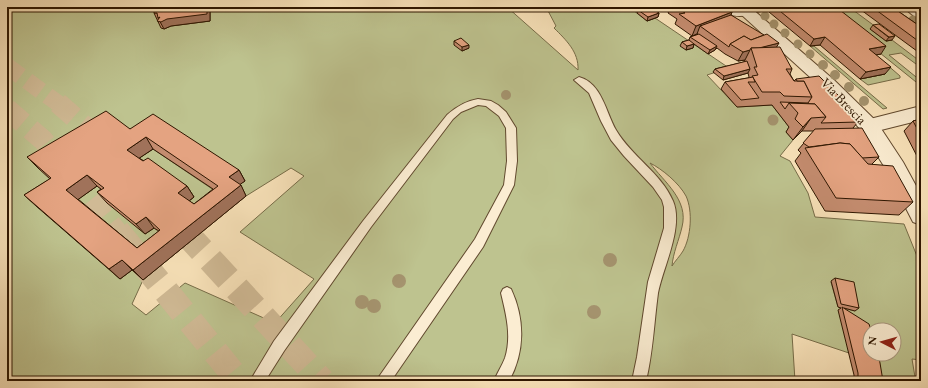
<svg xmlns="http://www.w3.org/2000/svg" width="928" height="388" font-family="'EB Garamond',serif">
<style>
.green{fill:#bec38f;stroke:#766c48;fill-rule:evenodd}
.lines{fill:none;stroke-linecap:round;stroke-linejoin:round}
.trunk-tunnel-far2{stroke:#d0ba95;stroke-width:17;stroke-dasharray:17 8;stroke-linecap:butt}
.trunk-tunnel-far1{stroke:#d0ba95;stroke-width:21;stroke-dasharray:21 10;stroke-linecap:butt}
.trunk-tunnel{stroke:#d0ba95;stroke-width:26;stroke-dasharray:26 13;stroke-linecap:butt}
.service-casing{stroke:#61492e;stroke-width:2}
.pedestrian-casing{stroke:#61492e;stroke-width:2}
.minor-casing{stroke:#61492e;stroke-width:2}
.tertiary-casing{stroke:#61492e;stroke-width:2}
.service{fill:#fbedd2;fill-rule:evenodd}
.pedestrian{fill:#fbedd2;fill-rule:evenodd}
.minor{fill:#fbedd2;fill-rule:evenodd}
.tertiary{fill:#fbedd2;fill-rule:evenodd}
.tree{fill:#a5946f}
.wall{fill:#c48c6f;stroke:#2e1600;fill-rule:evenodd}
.shaded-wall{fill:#a0725a;stroke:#2e1600}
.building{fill:#e4a381;stroke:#2e1600;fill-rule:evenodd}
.labels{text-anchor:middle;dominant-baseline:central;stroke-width:3.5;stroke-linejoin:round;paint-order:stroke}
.street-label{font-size:14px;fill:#2e1600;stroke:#fbedd2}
</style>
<rect width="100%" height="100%" fill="#f9e3ba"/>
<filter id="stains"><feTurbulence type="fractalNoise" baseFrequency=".005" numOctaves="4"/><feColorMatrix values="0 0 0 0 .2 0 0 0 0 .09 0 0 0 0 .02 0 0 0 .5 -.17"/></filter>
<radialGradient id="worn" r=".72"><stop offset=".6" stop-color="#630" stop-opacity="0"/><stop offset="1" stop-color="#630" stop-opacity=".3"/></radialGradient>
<g class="green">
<path d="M7 7H507L578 70C579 52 566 40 554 28L556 26 546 7H629L647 21 655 18 729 68 707 75 737 107 772 105 789 127 786 132 793 140 780 156 790 161 808 193 815 217 904 224 921 266V360L912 359 915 377 921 379V381H878L872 354H894V330H870L849 353 792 334 795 381H7ZM160 126 235 188 246 196 291 168 304 176 240 232 314 279 275 323 185 283 146 315 132 304 143 280 132 270 120 279 62 189ZM650 163C662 169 679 183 686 196 693 211 691 237 683 251 680 256 675 261 672 266 673 253 679 240 682 227 689 200 664 182 650 163ZM831 282 855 311 838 307Z"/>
<polygon points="842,7 849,7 876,27 870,29 886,41 892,40 921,62 916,64 901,53 889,55 921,81 921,86 829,12 845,10"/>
<polygon points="810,46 814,46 887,108 883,109"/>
<polygon points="885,63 900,76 900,78 868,85 860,79 885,74"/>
<polygon points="153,149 224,197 201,215 185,204 194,197 135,161"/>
<polygon points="97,186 103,191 145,234 154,228 169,240 146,258 76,201"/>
</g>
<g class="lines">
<polyline class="trunk-tunnel-far2" points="7,66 59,104"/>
<g class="trunk-tunnel-far1">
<polyline points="58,103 105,144"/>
<polyline points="7,109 43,140 117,232"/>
<polyline points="173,218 185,232"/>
</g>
<g class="trunk-tunnel">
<polyline points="117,231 239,381"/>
<polyline points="184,231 322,381"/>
</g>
<g class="service-casing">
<g id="service">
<polygon points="760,7 776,7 772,9 746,14 742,12 743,10"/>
<path d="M579 77C602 83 606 113 616 130 632 157 661 173 673 201 684 227 663 267 658 293 654 323 653 352 646 381H632L637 357 648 282 664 228V207L662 200 653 187 624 156 611 140 601 121 589 93 574 80Z"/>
<path d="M478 99 491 101 498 105 506 112 516 128 517 161 514 185 483 247 391 381H376L475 239 504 185 507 161 506 128 499 116 486 106 478 105 461 112 453 119 371 227 284 351 265 381H250L274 341 363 221 447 115C456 107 466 101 478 99Z"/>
<path d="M507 287 511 289C525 319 525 352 509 381H494C497 373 502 366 505 358 512 336 506 314 501 293L503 289Z"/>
</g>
</g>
<g class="pedestrian-casing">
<path id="pedestrian" d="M719 7 746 8 750 9 752 12 750 15C739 17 726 17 719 7Z"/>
</g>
<g class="minor-casing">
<g id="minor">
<polygon points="903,7 921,7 921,19 915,17"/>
<polygon points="921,106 921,120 869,133 862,131 859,126 862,121"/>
</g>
</g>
<g class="tertiary-casing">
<polygon id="tertiary" points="733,7 750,7 834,80 876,121 903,162 921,195 921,225 913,222 887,171 862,131 822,88"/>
</g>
<use href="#service" class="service"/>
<use href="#pedestrian" class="pedestrian"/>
<use href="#minor" class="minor"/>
<use href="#tertiary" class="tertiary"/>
</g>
<g class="tree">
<circle cx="765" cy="16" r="4.5"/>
<circle cx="913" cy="20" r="4.5"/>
<circle cx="774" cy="24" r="4.5"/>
<circle cx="785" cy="33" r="4.5"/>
<circle cx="798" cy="44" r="4.5"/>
<circle cx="810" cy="54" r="4.5"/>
<circle cx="823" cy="65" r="5"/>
<circle cx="835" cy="75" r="5"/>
<circle cx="849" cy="87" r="5"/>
<circle cx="506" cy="95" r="5"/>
<circle cx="864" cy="101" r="5"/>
<circle cx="773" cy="120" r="5.5"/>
<circle cx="610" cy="260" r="7"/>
<circle cx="399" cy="281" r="7"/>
<circle cx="362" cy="302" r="7"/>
<circle cx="374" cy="306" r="7"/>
<circle cx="594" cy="312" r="7"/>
</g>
<g class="wall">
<polygon points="663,7 724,7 732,12 731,15 777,47 792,69 790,74 794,81 796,79 858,122 853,128 879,157 872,164 913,202 899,215 825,211 795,161 801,153 798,150 814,131 802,131 793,140 786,132 789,127 772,105 755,106 737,107 721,89 725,82 748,78 749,77 748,73 723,80 713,72 715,69 744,62 745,60 738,61 725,54 717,48 715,50 708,54 694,44 693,48 686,50 680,46 682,42 689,40 690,37 698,34 697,34 692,36 675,24 677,19 668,13 670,9 667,8 665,8"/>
<polygon points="772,7 815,7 881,54 876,55 885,74 860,79 820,45 810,46 769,12"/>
<polygon points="857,7 892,7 921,27 921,54"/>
<polygon points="638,10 659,13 658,17 647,21 637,13"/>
<polygon points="210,11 210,21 171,26 164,29 161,28 154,13"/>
<polygon points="873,25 892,40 886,41 870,29"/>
<polygon points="454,41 469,48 462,51 454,45"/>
<polygon points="921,119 921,160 919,160 904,131 913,121"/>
<path d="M130 129 239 170 245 181 240 184 246 196 143 280 132 270 120 279 36 206 24 195 50 179 38 168 27 157ZM153 149 213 189 194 204 189 201 194 197 187 186 139 158ZM97 186 101 189 97 192 107 203 145 234 154 228 159 231 137 248 78 199Z"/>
<polygon points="835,278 859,308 855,311 844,308 883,381 854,381 854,375 838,310 841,308 838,307 831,281"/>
</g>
<g class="shaded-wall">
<polygon points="207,7 208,7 210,11 210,21 171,26 164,29 158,18"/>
<polygon points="732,12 728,22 700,26 697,34 692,36 696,26"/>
<polygon points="659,13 658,17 647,21 648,17"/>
<polygon points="895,36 892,40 886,41 889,37"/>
<polygon points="825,37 820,45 810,46 814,39"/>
<polygon points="779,43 773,53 752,49"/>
<polygon points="694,44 693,48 686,50 687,46"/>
<polygon points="469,45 469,48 462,51 462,47"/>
<polygon points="717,46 715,50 708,54 710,50"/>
<polygon points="886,46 881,54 864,57 869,49"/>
<polygon points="750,50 745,60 738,61 743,52"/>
<polygon points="891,67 885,74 860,79 866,72"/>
<polygon points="750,69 748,73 723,80 724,76"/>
<polygon points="811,118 802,131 793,140 803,127"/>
<polygon points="146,137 153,149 135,161 127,150"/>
<polygon points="239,170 245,181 235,188 229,177"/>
<polygon points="87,175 97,186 76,201 66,190"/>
<polygon points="241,185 246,196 143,280 133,270"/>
<polygon points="187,186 194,197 185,204 178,193"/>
<polygon points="146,217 154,228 145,234 136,224"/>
<polygon points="122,260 132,270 120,279 109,269"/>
</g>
<g class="building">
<polygon points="157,7 207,7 207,14 167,19 161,22 157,21 160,17 158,18 157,13 154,13 154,10 157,9"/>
<polygon points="645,7 650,7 659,13 648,17 638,10"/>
<polygon points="676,7 724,7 732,12 696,26 679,14 685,13"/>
<polygon points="775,7 815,7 816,8 836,7 886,46 869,49 891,67 866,72 825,37 814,39"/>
<polygon points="872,7 892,7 921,27 921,43"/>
<polygon points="731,15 764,35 751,40 744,36 730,44 729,47 700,26"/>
<polygon points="879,24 895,36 889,37 873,25"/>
<polygon points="699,34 717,46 710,50 690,37"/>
<polygon points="767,34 779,43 759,48 751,48 750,50 743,52 730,44 744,36 751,40"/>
<polygon points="461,38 469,45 462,47 454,41"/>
<polygon points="689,40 694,44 687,46 682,42"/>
<polygon points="780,47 792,69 786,69 794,81 804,81 812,97 784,96 780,92 762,92 752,76 758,75 754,67 757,67 751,48"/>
<polygon points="747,61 750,69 724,76 715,69"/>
<polygon points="819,76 842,99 858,122 821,123 826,117 815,104 789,103 785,109 780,102 808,103 812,97 804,81 797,81 796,79"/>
<polygon points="753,77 755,82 748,82 759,98 741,100 725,82"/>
<polygon points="789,103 815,104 826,117 811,118 803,127 795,119 798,113"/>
<path d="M106 111 130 129 153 114 239 170 229 177 241 185 133 270 122 260 109 269 24 195 51 178 27 157ZM146 137 218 186 194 204 178 193 187 186 148 158 143 161 127 150ZM87 175 104 188 97 192 136 224 146 217 160 230 137 248 66 190Z"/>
<polygon points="921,119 921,136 913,121"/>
<polygon points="862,128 879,157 862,158 850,144 840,143 809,147 803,143 815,129"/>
<polygon points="840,143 850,144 868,164 893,166 913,202 836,198 805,148"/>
<polygon points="835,278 854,282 859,308 841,304"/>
<polygon points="842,307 869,324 871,330 870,330 870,354 878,354 880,363 883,381 858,381 858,373"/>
</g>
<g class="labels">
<g class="street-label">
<text transform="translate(844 101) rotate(46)">Via Brescia</text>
</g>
</g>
<rect width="928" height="388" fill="none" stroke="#f9e3ba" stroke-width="24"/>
<rect x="8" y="8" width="912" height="372" fill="none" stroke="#2e1600" stroke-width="2"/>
<rect x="12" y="12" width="904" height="364" fill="none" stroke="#2e1600"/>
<g transform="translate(882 342) rotate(276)"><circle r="19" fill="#fbedd2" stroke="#a9977e"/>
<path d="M0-3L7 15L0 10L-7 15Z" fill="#8f2418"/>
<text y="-6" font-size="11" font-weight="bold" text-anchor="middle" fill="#2e1600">N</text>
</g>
<rect width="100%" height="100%" filter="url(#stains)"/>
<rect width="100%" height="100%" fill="url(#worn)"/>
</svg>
